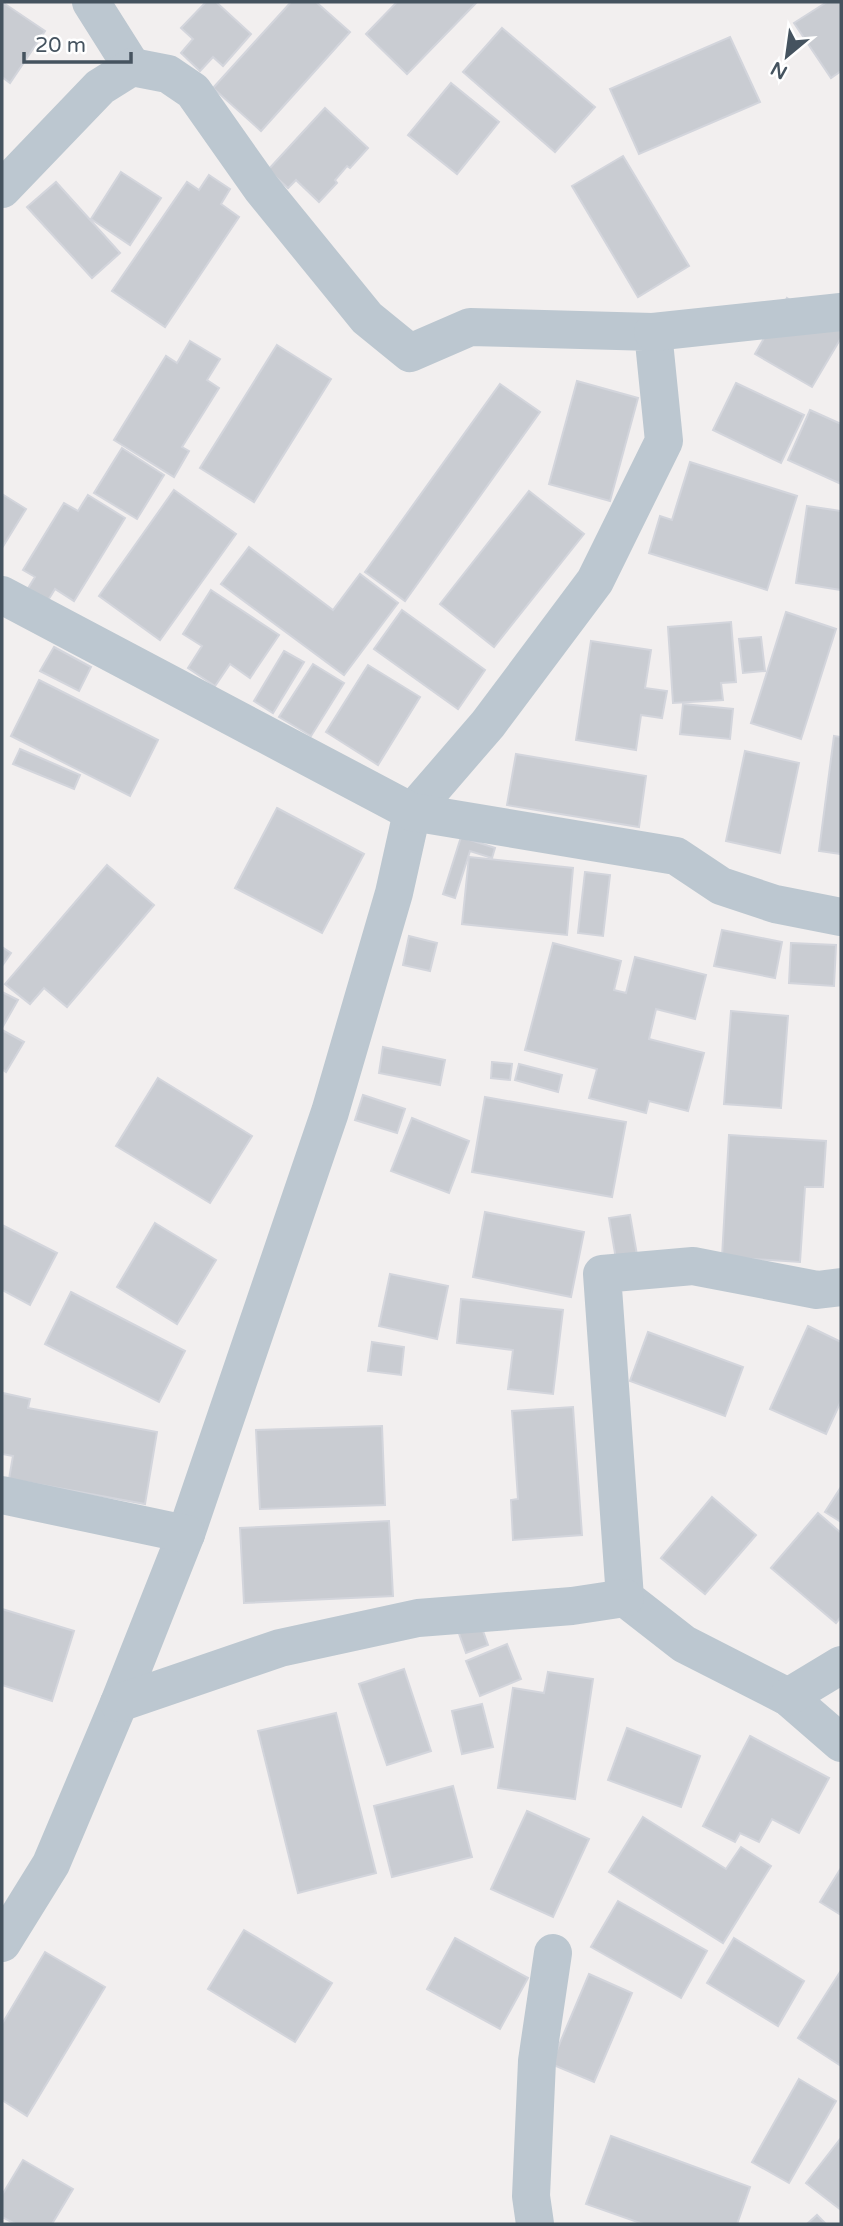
<svg xmlns="http://www.w3.org/2000/svg" width="843" height="2226" font-family="'Varela Round',sans-serif">
<style>
.building{fill:#c9ccd2;stroke:#d3d5dc;stroke-width:2}
.lines{fill:none;stroke-linecap:round;stroke-linejoin:round}
.street{stroke:#bcc7d0;stroke-width:38}
</style>
<rect width="100%" height="100%" fill="#f2efef"/>
<g class="building">
<polygon points="2,2 45,31 10,83 2,77"/>
<polygon points="206,2 216,2 251,34 223,66 213,57 200,71 181,53 193,39 181,28"/>
<polygon points="291,2 316,2 350,32 261,131 213,88"/>
<polygon points="397,2 477,2 407,74 366,34"/>
<polygon points="827,2 841,2 841,71 831,78 794,23"/>
<polygon points="502,28 595,107 555,152 463,72"/>
<polygon points="730,37 760,102 639,154 610,89"/>
<polygon points="451,83 499,122 457,174 408,135"/>
<polygon points="325,108 368,148 350,168 347,166 335,180 337,183 319,202 296,180 288,188 268,170"/>
<polygon points="623,156 689,266 638,297 572,186"/>
<polygon points="121,172 161,198 130,245 91,219"/>
<polygon points="209,175 230,189 221,204 239,217 165,327 112,291 187,182 199,190"/>
<polygon points="56,182 120,253 92,278 27,207"/>
<polygon points="787,298 841,331 841,338 812,387 755,354"/>
<polygon points="190,341 220,359 207,380 219,388 182,447 189,451 174,477 114,440 166,356 177,363"/>
<polygon points="277,345 331,379 254,502 200,468"/>
<polygon points="577,381 638,398 610,501 549,484"/>
<polygon points="736,383 804,415 781,463 713,430"/>
<polygon points="500,384 540,412 405,601 365,572"/>
<polygon points="810,410 841,424 841,484 788,460"/>
<polygon points="122,448 164,475 137,519 94,493"/>
<polygon points="690,462 797,496 767,590 649,553 660,516 672,520"/>
<polygon points="174,490 236,534 160,640 99,596"/>
<polygon points="529,491 584,534 494,647 440,604"/>
<polygon points="2,494 26,509 2,548"/>
<polygon points="88,495 125,518 74,601 55,589 47,602 27,590 35,577 23,570 64,503 78,511"/>
<polygon points="807,506 841,511 841,590 796,583"/>
<polygon points="249,547 333,610 360,574 398,603 344,675 221,584"/>
<polygon points="211,590 279,635 250,678 230,664 215,686 188,668 202,646 183,634"/>
<polygon points="402,610 485,670 458,709 374,649"/>
<polygon points="786,612 836,629 801,739 751,723"/>
<polygon points="731,622 736,682 721,683 723,700 673,703 668,627"/>
<polygon points="761,637 765,671 743,673 739,639"/>
<polygon points="591,641 651,650 645,688 667,691 662,718 641,715 636,750 576,740"/>
<polygon points="54,647 91,667 79,691 40,671"/>
<polygon points="284,651 304,662 273,713 254,701"/>
<polygon points="313,664 344,683 311,736 279,717"/>
<polygon points="368,665 420,697 378,765 326,732"/>
<polygon points="39,680 158,740 130,796 11,736"/>
<polygon points="683,704 733,709 730,739 680,734"/>
<polygon points="834,736 841,737 841,854 819,851"/>
<polygon points="20,749 80,775 74,789 13,764"/>
<polygon points="745,751 799,763 780,853 726,841"/>
<polygon points="516,754 646,776 639,827 507,805"/>
<polygon points="277,808 364,854 322,933 235,888"/>
<polygon points="461,837 495,848 492,858 470,851 455,898 443,894"/>
<polygon points="469,857 573,868 567,935 462,924"/>
<polygon points="107,865 154,905 67,1007 44,988 30,1004 5,984"/>
<polygon points="585,872 610,875 603,936 578,933"/>
<polygon points="722,930 782,942 775,978 714,966"/>
<polygon points="409,936 437,943 430,971 403,965"/>
<polygon points="553,943 621,961 614,990 626,993 635,957 706,975 695,1019 656,1009 649,1039 704,1053 688,1111 649,1101 646,1113 589,1098 597,1069 525,1050"/>
<polygon points="791,943 836,945 834,986 789,983"/>
<polygon points="2,947 11,953 2,966"/>
<polygon points="2,992 18,1000 2,1028"/>
<polygon points="731,1011 788,1016 781,1108 724,1104"/>
<polygon points="2,1030 24,1042 6,1072 2,1069"/>
<polygon points="383,1047 445,1060 440,1085 379,1073"/>
<polygon points="492,1062 512,1064 510,1080 491,1078"/>
<polygon points="519,1064 562,1075 558,1092 515,1080"/>
<polygon points="158,1078 252,1136 210,1203 116,1146"/>
<polygon points="363,1095 405,1109 397,1133 355,1120"/>
<polygon points="485,1097 626,1122 612,1197 472,1172"/>
<polygon points="412,1118 469,1141 449,1193 391,1171"/>
<polygon points="729,1135 826,1141 823,1187 805,1187 800,1262 722,1257"/>
<polygon points="485,1212 584,1232 571,1297 473,1277"/>
<polygon points="630,1215 637,1255 616,1259 609,1218"/>
<polygon points="155,1223 216,1260 177,1324 117,1287"/>
<polygon points="2,1225 57,1253 30,1305 2,1290"/>
<polygon points="390,1274 448,1286 437,1339 379,1326"/>
<polygon points="71,1292 185,1351 159,1402 45,1344"/>
<polygon points="461,1299 563,1310 553,1394 508,1389 513,1350 457,1343"/>
<polygon points="808,1326 841,1342 841,1401 826,1434 770,1409"/>
<polygon points="648,1332 743,1367 725,1416 630,1381"/>
<polygon points="372,1342 404,1347 401,1375 368,1371"/>
<polygon points="3,1393 30,1399 28,1408 157,1432 145,1504 9,1479 13,1456 2,1454"/>
<polygon points="573,1407 582,1535 513,1540 511,1500 518,1499 512,1411"/>
<polygon points="382,1426 385,1505 260,1509 256,1430"/>
<polygon points="841,1487 841,1522 825,1512"/>
<polygon points="712,1497 756,1535 705,1594 661,1558"/>
<polygon points="818,1513 841,1533 841,1617 836,1623 771,1568"/>
<polygon points="389,1521 393,1596 244,1603 240,1528"/>
<polygon points="2,1609 74,1631 52,1701 2,1685"/>
<polygon points="479,1620 488,1645 466,1653 457,1628"/>
<polygon points="507,1644 521,1679 480,1696 466,1661"/>
<polygon points="404,1669 431,1751 387,1765 359,1684"/>
<polygon points="548,1672 593,1679 575,1799 498,1788 513,1688 544,1693"/>
<polygon points="482,1704 493,1747 462,1754 452,1711"/>
<polygon points="336,1713 376,1873 298,1893 258,1731"/>
<polygon points="627,1728 700,1756 681,1807 608,1780"/>
<polygon points="750,1736 829,1778 799,1833 772,1819 759,1842 740,1833 735,1842 703,1826"/>
<polygon points="453,1786 472,1857 392,1877 374,1806"/>
<polygon points="527,1811 589,1839 553,1917 491,1889"/>
<polygon points="643,1817 726,1869 741,1847 771,1866 723,1943 609,1872"/>
<polygon points="841,1868 841,1915 820,1902"/>
<polygon points="618,1901 707,1951 681,1998 591,1947"/>
<polygon points="244,1930 332,1983 295,2042 208,1989"/>
<polygon points="455,1938 528,1978 500,2029 427,1989"/>
<polygon points="734,1938 804,1981 778,2026 707,1983"/>
<polygon points="45,1952 105,1987 27,2116 2,2100 2,2024"/>
<polygon points="840,1972 841,1973 841,2066 798,2038"/>
<polygon points="589,1974 632,1993 594,2082 551,2064"/>
<polygon points="799,2079 836,2101 789,2183 752,2162"/>
<polygon points="611,2136 750,2187 737,2224 643,2224 586,2204"/>
<polygon points="841,2138 841,2210 806,2183"/>
<polygon points="23,2160 73,2189 52,2224 15,2224 2,2217 2,2195"/>
<polygon points="817,2215 826,2224 807,2224"/>
</g>
<g class="lines">
<g class="street">
<polyline points="91,2 132,67"/>
<polyline points="2,189 100,87 132,67 168,74 193,91 262,189 367,318 410,353 470,327 653,332 664,441 595,581 488,724 412,812 394,893 330,1112 186,1534 119,1703 51,1864 2,1943"/>
<polyline points="653,332 841,312"/>
<polyline points="2,595 412,812 676,856 721,886 775,904 841,917"/>
<polyline points="841,1287 817,1290 693,1266 602,1274 625,1598 684,1644 788,1697 841,1743"/>
<polyline points="2,1495 186,1534"/>
<polyline points="788,1697 841,1665"/>
<polyline points="119,1703 280,1648 418,1618 572,1606 625,1598"/>
<polyline points="535,2224 531,2196 537,2061 553,1953"/>
</g>
</g>
<rect width="843" height="2226" fill="none" stroke="#45535f" stroke-width="7"/>
<g transform="translate(787 56) rotate(209)" stroke="#ffffff" stroke-width="5" paint-order="stroke">
<path d="M0-5L12 26L0 18L-12 26Z" fill="#45535f"/>
<text y="-10" font-size="19" font-weight="bold" text-anchor="middle" fill="#45535f">N</text>
</g>
<path d="M24 52v10h107v-10" fill="none" stroke="#45535f" stroke-width="3.5"/>
<text x="35" y="52" font-size="21" fill="#45535f" stroke="#ffffff" stroke-width="5" paint-order="stroke">20 m</text>
</svg>
